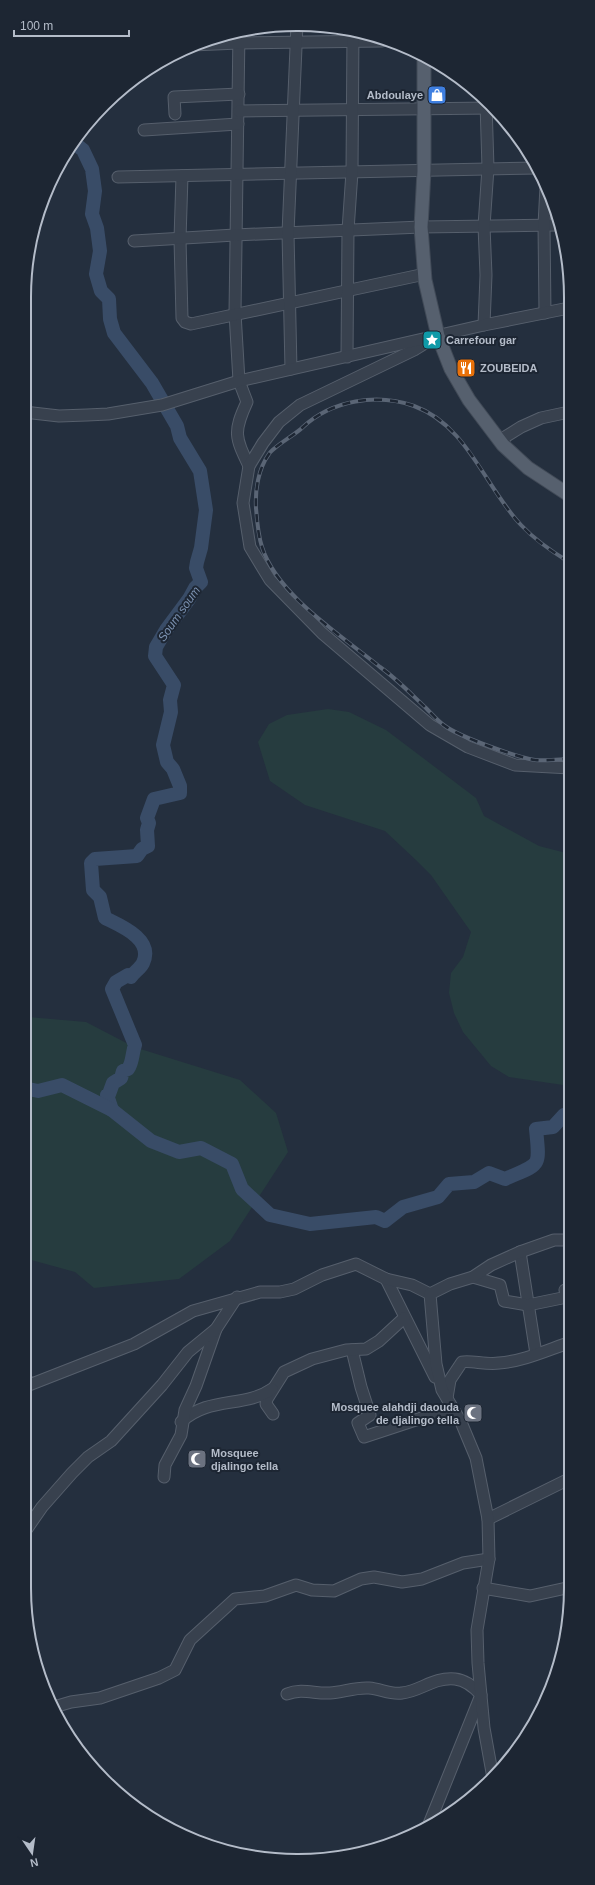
<svg xmlns="http://www.w3.org/2000/svg" width="595" height="1885" font-family="Arial,sans-serif">
<style>
.green{fill:#263c3f}
.lines{fill:none;stroke-linecap:round;stroke-linejoin:round}
.river{stroke:#394c67;stroke-width:14}
.minor-casing{stroke:#565f6c;stroke-width:13}
.major-casing{stroke:#414a57;stroke-width:15}
.minor{stroke:#38414e;stroke-width:11}
.major{stroke:#56606e;stroke-width:13}
.rail-casing{stroke:#5a6575;stroke-width:4}
.rail{stroke:#1d2633;stroke-width:2.5;stroke-dasharray:8;stroke-linecap:butt}
.labels{text-anchor:middle;dominant-baseline:central;stroke-width:4;stroke-linejoin:round;paint-order:stroke}
.poi-label{font-size:11px;font-weight:bold;fill:#b4bcc9;stroke:#1d2633;text-anchor:start}
.water-label{font-size:12px;font-style:italic;fill:#7c92b1;stroke:#1d2633}
.rim{fill:none;stroke:#b4bcc9;stroke-width:2}
</style>
<rect width="100%" height="100%" fill="#242f3e"/>
<g class="green">
<polygon points="328,709 349,712 386,730 476,798 484,816 539,846 570,854 570,1086 509,1077 491,1066 463,1032 454,1013 449,993 451,973 463,957 471,932 431,875 417,861 385,831 305,805 270,781 258,742 269,724 287,715"/>
<polygon points="28,1017 86,1022 134,1047 240,1080 276,1113 288,1152 230,1241 179,1279 94,1288 75,1272 24,1258 24,1020"/>
</g>
<g class="lines">
<g class="river">
<path d="M73 142 83 150 92 169 95 191 92 214 97 228 100 251 96 274 101 291 109 299 110 319 114 333 152 383 177 426 180 438 200 471 206 510 201 548 197 562 196 568 201 582 195 588 189 599 166 630 156 647 155 656 174 685 170 700 171 712 163 745 167 762 173 769 180 786V793L154 799 147 818 149 823 147 830 148 846 142 849 137 856 95 859 91 863 93 890 100 897 105 918C121 926 154 939 143 963 140 969 134 972 131 977L128 975 116 982 112 989 135 1045C132 1053 133 1062 128 1069L123 1071 121 1078 113 1083 109 1094 107 1095 112 1110"/>
<path d="M24 1088 38 1091 62 1085 112 1110 151 1141 179 1152 201 1148 232 1164 242 1189 270 1215 310 1224 376 1217 385 1221 403 1207 438 1197 449 1184 474 1182 489 1173 505 1179C541 1163 540 1169 536 1129L553 1127 564 1115 570 1114"/>
</g>
<g class="minor-casing">
<g id="minor">
<path d="M239 31 235 313 239 381 247 402C233 432 235 437 249 466"/>
<polyline points="192,45 239,43 382,41"/>
<polyline points="239,111 492,108"/>
<polyline points="175,114 174,97 239,94"/>
<polyline points="144,130 238,124"/>
<polyline points="182,176 180,239 182,318 185,322 191,324 425,274"/>
<polyline points="118,177 537,168"/>
<polyline points="134,241 235,235 421,227 558,225"/>
<polyline points="545,313 544,225 546,186"/>
<polyline points="484,325 486,275 484,226 488,168 486,103"/>
<polyline points="435,337 414,350 300,405 279,422 263,443 249,466 243,503 250,547 270,580 322,633 430,725 468,747 515,765 570,768"/>
<polyline points="347,357 348,230 352,172 353,30"/>
<polyline points="291,369 288,233 297,24"/>
<polyline points="24,412 59,416 87,415 108,414 162,405 239,381 484,325 569,308"/>
<polyline points="503,445 505,437 521,427 541,418 569,412"/>
<polyline points="520,1252 536,1354"/>
<polyline points="473,1277 500,1285 504,1301 528,1305 567,1297 565,1290 570,1288"/>
<polyline points="386,1279 435,1377"/>
<polyline points="352,1350 361,1387 370,1415 358,1423 364,1437 452,1408"/>
<polyline points="24,1375 27,1380 27,1386"/>
<polyline points="24,1387 134,1344 193,1311 260,1292 280,1292 294,1289 322,1275 356,1264 386,1279 412,1285 430,1294"/>
<path d="M447 1398 450 1380 462 1362C470 1360 487 1365 499 1363 524 1361 547 1350 571 1342"/>
<polyline points="273,1414 266,1404 267,1399 284,1372 312,1359 346,1350 366,1349 379,1341 404,1318"/>
<path d="M181 1422C208 1396 245 1408 272 1389"/>
<polyline points="164,1477 165,1465 181,1435 185,1410 196,1386 216,1329"/>
<polyline points="488,1519 571,1478"/>
<polyline points="24,1533 42,1507 72,1473 88,1457 111,1441 162,1385 188,1352 216,1329 237,1297"/>
<polyline points="483,1588 530,1596 571,1587"/>
<path d="M287 1694C302 1688 315 1694 330 1693 343 1692 356 1687 369 1688 381 1689 391 1695 402 1693 421 1691 433 1677 455 1679 466 1680 474 1687 481 1695L429 1824"/>
<polyline points="54,1707 71,1702 100,1698 159,1678 175,1670 190,1640 235,1599 265,1596 296,1585 312,1590 334,1591 361,1579 374,1577 402,1582 422,1579 463,1563 489,1559"/>
<polyline points="493,1778 484,1728 478,1663 477,1630 489,1559 488,1519 476,1458 461,1422 442,1390 436,1364 430,1294 450,1284 473,1277 491,1265 520,1252 554,1240 570,1240"/>
</g>
</g>
<g class="major-casing">
<polyline id="major" points="424,57 424,171 421,227 425,280 438,336 451,369 469,400 503,445 528,468 569,495"/>
</g>
<use href="#minor" class="minor"/>
<use href="#major" class="major"/>
<g class="rail-casing">
<path id="rail" d="M569 562C551 551 535 540 521 525 485 487 467 425 414 406 377 393 332 400 303 427 295 435 274 446 269 454 258 469 255 491 256 508 257 521 258 535 262 547 277 595 342 636 380 667 397 679 411 694 426 708 432 714 438 721 445 726 460 737 516 757 535 760 546 761 558 759 570 759"/>
</g>
<use href="#rail" class="rail"/>
</g>
<defs>
<g id="shop-square" transform="scale(1)"><rect x="-9" y="-9" width="18" height="18" rx="4" fill="#3f7fe0" stroke="#1d2633"/><path d="M-5-2.5h2.3a2.7 3.5 0 0 1 5.4 0H5L5.5 6h-11ZM-1.5-2.5h3a1.5 2.3 0 0 0-3 0Z" fill="#fff"/></g>
<g id="sight-square" transform="scale(1)"><rect x="-9" y="-9" width="18" height="18" rx="4" fill="#0f9aa8" stroke="#1d2633"/><path d="M0-6L1.8-2.2L6-1.7L2.9 1.2L3.7 5.4L0 3.3L-3.7 5.4L-2.9 1.2L-6-1.7L-1.8-2.2Z" fill="#fff"/></g>
<g id="restaurant-square" transform="scale(1)"><rect x="-9" y="-9" width="18" height="18" rx="4" fill="#e8710a" stroke="#1d2633"/><path d="M-5-6h1v4h1v-4h1v4h1v-4h1v5L-1.5 .5V6h-2V.5L-5-1ZM5-6V6H3V1.5H1.5Q1.5-4 5-6Z" fill="#fff"/></g>
<g id="mosque-square" transform="scale(1)"><rect x="-9" y="-9" width="18" height="18" rx="4" fill="#6b7280" stroke="#1d2633"/><path d="M3.5-4.9A6 6 0 1 0 3.5 4.9A5 5 0 1 1 3.5-4.9Z" fill="#fff"/></g>
</defs>
<g fill-rule="evenodd">
<use href="#shop-square" x="437" y="95"/>
<use href="#sight-square" x="432" y="340"/>
<use href="#restaurant-square" x="466" y="368"/>
<use href="#mosque-square" x="473" y="1413"/>
<use href="#mosque-square" x="197" y="1459"/>
</g>
<g class="labels">
<g class="poi-label">
<text x="423" y="95" text-anchor="end">Abdoulaye</text>
<text x="446" y="340">Carrefour gar</text>
<text x="480" y="368">ZOUBEIDA</text>
<text x="459" y="1407" text-anchor="end">Mosquee alahdji daouda<tspan x="459" dy="13">de djalingo tella</tspan></text>
<text x="211" y="1453">Mosquee<tspan x="211" dy="13">djalingo tella</tspan></text>
</g>
<g class="water-label">
<text transform="translate(179 614) rotate(-55)">Soum soum</text>
</g>
</g>
<path d="M0 0H595V1885H0ZM297 31H298A266 266 0 0 1 564 297V1588A266 266 0 0 1 298 1854H297A266 266 0 0 1 31 1588V297A266 266 0 0 1 297 31Z" fill="#1d2633" fill-rule="evenodd"/>
<path class="rim" d="M297 31H298A266 266 0 0 1 564 297V1588A266 266 0 0 1 298 1854H297A266 266 0 0 1 31 1588V297A266 266 0 0 1 297 31Z"/>
<g transform="translate(32 1853) rotate(167)" stroke="#1d2633" stroke-width="3" paint-order="stroke">
<path d="M0-3L7 15L0 10L-7 15Z" fill="#b4bcc9"/>
<text y="-6" font-size="11" font-weight="bold" text-anchor="middle" fill="#b4bcc9">N</text>
</g>
<path d="M14 30v6h115v-6" fill="none" stroke="#b4bcc9" stroke-width="2"/>
<text x="20" y="30" font-size="12" fill="#b4bcc9" stroke="#1d2633" stroke-width="3" paint-order="stroke">100 m</text>
</svg>
